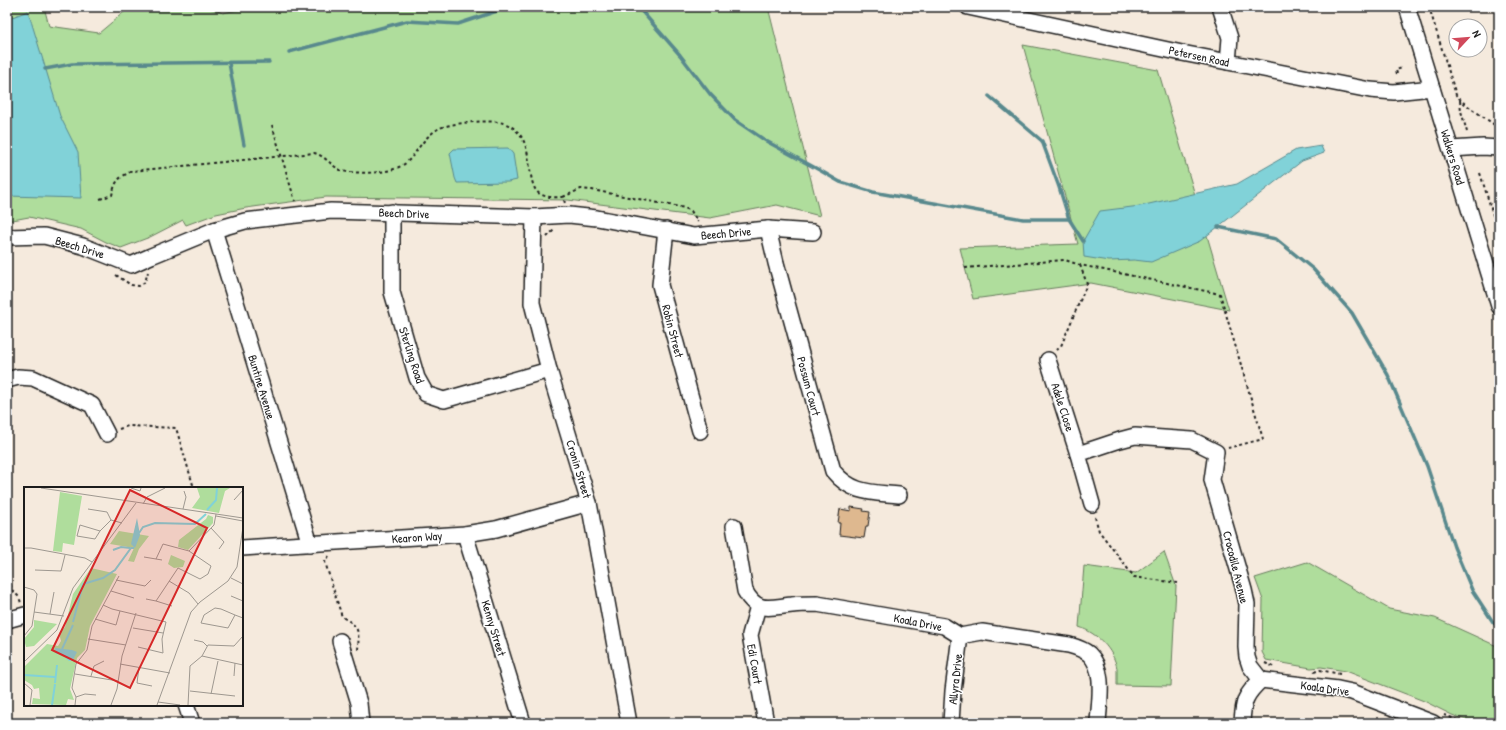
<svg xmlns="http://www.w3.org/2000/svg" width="1506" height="730" font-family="'Patrick Hand',sans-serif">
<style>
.green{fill:#afdd9c;stroke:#667c5c}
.water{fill:#81d2d8;stroke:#59898d}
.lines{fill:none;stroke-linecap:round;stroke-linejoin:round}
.stream{stroke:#59898d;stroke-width:3.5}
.building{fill:#deb88f;stroke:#1c1c1c}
.minor-casing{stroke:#1c1c1c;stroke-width:18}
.path{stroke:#1c1c1c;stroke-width:2;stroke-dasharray:3 3;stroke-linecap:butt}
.minor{stroke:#fff;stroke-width:15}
.labels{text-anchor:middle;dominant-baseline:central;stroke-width:3;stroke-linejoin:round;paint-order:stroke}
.street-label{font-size:12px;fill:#1c1c1c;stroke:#fff}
.inset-river{fill:none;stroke:#81d2d8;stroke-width:2}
.inset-road{fill:none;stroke:#9e9890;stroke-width:1}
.view{fill:#d62828;fill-opacity:0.15;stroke:#d62828;stroke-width:2}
.inset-edge{fill:none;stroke:#1c1c1c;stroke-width:2}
</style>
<rect width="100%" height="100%" fill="#f5eadd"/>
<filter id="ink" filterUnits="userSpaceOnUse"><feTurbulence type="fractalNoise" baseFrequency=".025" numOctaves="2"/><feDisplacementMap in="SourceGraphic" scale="8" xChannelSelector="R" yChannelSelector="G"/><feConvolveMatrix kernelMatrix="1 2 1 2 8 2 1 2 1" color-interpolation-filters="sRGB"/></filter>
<g filter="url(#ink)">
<g class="green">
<polygon points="7,7 44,7 49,26 99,33 130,7 206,7 223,13 252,7 768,7 820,216 777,205 710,218 568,200 326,197 246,208 216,214 186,225 183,220 150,237 121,248 106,242 81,229 29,217 7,221"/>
<polygon points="1023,45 1158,70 1229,310 1091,283 973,299 960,248 1078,244"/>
<path d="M1164 552 1176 586 1171 686 1117 685C1117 679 1117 673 1117 668 1113 649 1097 633 1079 627L1084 566 1136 573Z"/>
<polygon points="1307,562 1389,609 1435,618 1499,647 1499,723 1475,723 1452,715 1424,701 1346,671 1321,667 1311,668 1266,660 1262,652 1263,600 1255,578"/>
</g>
<g class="water">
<polygon points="28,11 60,116 78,152 81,198 7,196 7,19"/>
<polygon points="1321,146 1324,153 1302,161 1200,241 1151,262 1134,260 1109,261 1084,257 1083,241 1100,211 1140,206 1237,184 1296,150"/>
<polygon points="508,148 513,154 517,180 508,182 457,183 455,178 450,153 454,149"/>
</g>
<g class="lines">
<g class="stream">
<polyline points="638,7 680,55 710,94 735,120 766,141 821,171 840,182 873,192 1023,219 1069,219 1083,241"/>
<polyline points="289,52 407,21 458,24 509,7"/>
<polyline points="229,63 244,145"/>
<polyline points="45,69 72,64 269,62"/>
<polyline points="989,96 1042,141 1059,187 1069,219"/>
<polyline points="1218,227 1276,239 1313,269 1352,313 1388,375 1427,466 1454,547 1472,590 1493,622 1499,628"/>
</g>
</g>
<polygon class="building" points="851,507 864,509 863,511 870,512 868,526 866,526 864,538 839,535 840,523 838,523 840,509 851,511"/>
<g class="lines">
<g class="minor-casing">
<g id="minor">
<polyline points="968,7 1182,53 1370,90 1394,92 1432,88"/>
<polyline points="1220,7 1230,38 1228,62"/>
<polyline points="1407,7 1499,306"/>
<polyline points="1451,149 1483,147 1499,148"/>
<polyline points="392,212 392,292 417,378 426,394 444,400 549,370"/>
<polyline points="534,217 532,303 549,370 589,503 629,723"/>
<path d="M768 229 776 263 833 471C852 494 871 492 899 495"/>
<polyline points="214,230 310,544"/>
<polyline points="666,230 660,285 700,431"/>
<polyline points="7,237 44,236 83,246 131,265 151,256 214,230 245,221 331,211 534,217 569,215 597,218 694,236 768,229 813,232"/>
<polyline points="1048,360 1078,454"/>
<polyline points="7,380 18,377 33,378 92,405 107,434"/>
<polyline points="1092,504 1078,454 1120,440 1135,436 1192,440 1216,452 1212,480 1244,590 1247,604 1246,647 1247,657 1250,666 1261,680"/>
<path d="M734 526 745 591C757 614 770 607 792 605 800 604 809 604 817 604L944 626 960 636 982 632 1069 645C1076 647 1083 649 1089 654 1106 670 1099 702 1098 723"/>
<polyline points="465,534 523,723"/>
<polyline points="242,548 465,534 496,529 589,503"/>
<polyline points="758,606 750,635 766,723"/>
<polyline points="7,620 25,615"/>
<polyline points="340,641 359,703 361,723"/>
<polyline points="186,705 192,723"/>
<polyline points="951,723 953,691 960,636"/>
<path d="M1242 723C1243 701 1245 695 1261 680L1338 689 1352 692 1433 723"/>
</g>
</g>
<g class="path">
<polyline points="1429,7 1456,95 1465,104 1499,128"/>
<polyline points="1397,74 1396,70 1402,68"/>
<polyline points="1460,100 1461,111 1467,132"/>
<polyline points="272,125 295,201"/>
<polyline points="1480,173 1499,234"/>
<polyline points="563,197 581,189 592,190 685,208 691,211 698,222"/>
<path d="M100 199 112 195C116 180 118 178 132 171L314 153C327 156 334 171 348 172 364 173 384 174 399 167 411 162 416 150 424 141 427 137 433 132 438 129 448 123 492 119 503 123 541 135 521 187 542 195 549 198 557 197 563 197L565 203"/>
<polyline points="547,237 554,230"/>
<polyline points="965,268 1065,260 1080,265 1220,294 1263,439 1228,448"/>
<polyline points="116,275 131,285 139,286 145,282 148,272"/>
<polyline points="1057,350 1061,346 1087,284 1080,265"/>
<polyline points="119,429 128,426 176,428 194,488"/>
<polyline points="1095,517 1099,531 1134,577 1178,583"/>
<path d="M329 556 325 562 342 617C360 626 359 632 358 650"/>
<polyline points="7,573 12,590 19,597 21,603"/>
<polyline points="1265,663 1274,667"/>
<polyline points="1314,672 1320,670 1340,674"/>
<polyline points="1444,715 1466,723"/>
</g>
<use href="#minor" class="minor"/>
</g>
</g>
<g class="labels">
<g class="street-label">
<text transform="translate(1199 56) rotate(12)">Petersen Road</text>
<text transform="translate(1453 157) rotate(73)">Walkers Road</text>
<text transform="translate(404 213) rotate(2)">Beech Drive</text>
<text transform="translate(726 233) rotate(-5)">Beech Drive</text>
<text transform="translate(80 247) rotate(17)">Beech Drive</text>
<text transform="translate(673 331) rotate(75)">Robin Street</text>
<text transform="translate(412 355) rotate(72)">Sterling Road</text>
<text transform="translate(809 386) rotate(75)">Possum Court</text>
<text transform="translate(262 387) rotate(73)">Buntine Avenue</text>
<text transform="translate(1063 407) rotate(72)">Adele Close</text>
<text transform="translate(579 469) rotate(73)">Cronin Street</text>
<text transform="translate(417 537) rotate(-4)">Kearon Way</text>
<text transform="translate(1236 567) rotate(76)">Crocodile Avenue</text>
<text transform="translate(918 622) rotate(11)">Koala Drive</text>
<text transform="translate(494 628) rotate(73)">Kenny Street</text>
<text transform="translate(755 664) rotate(80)">Edi Court</text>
<text transform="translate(955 679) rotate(-84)">Allyra Drive</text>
<text transform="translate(1325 688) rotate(8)">Koala Drive</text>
</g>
</g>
<g transform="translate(24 487)">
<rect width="219" height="219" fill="#f5eadd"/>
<path d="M173 1H206L201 4 195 26 168 21 176 10ZM36 5 58 9 50 58 39 56 38 65 29 64ZM184 28 189 30V36L164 63 154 60 155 53 182 32ZM95 44 125 49 115 62 110 75 104 74 110 61 86 57ZM147 68 161 74 159 80 150 81 144 77ZM67 81 93 87 66 139 61 163 53 171 46 202 50 213 44 212 42 218 8 217 9 211 16 212 15 201 10 202 8 198 0 193V180L23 157 34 159 37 154 35 146 41 140 49 107ZM10 133 33 137 10 159 2 160 0 152 10 140Z" fill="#afdd9c"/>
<path d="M113 31 116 48 111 61 107 57ZM31 161 48 163 53 165 49 173 45 174 37 167H32Z" fill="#81d2d8"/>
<path class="inset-river" d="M183 23 192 13 193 1M115 46 119 40 131 36 171 37 182 27M89 63 97 60 106 61M49 135 59 97 79 91 91 83 107 61H110M38 162 49 138M0 188 31 190M31 196 33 178M28 218 31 197"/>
<path class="inset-road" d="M17 1 219 31M107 1 116 4 117 1M210 13 219 3M119 17 123 10 141 1M64 22 83 25 87 33M159 22 162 10 160 4M192 29 219 34M187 41 200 55 195 62M76 44 71 52 53 49 56 38 76 44 87 33 98 36M0 61H7L61 71 68 75M120 70 132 72M138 73 132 72 139 57 165 64M11 83 37 84 41 68M207 91 219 97M92 93 121 99 127 93M145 94 165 106 174 117M0 100 10 103 13 107 8 139 0 149M87 104 110 111M207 109 219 114M122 112 132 114 154 81 176 92 184 87 187 79 165 64 190 38 192 27M132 114 148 119M79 118 88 122 142 135 138 152 139 166 114 160M10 125 40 129M26 127 30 105M211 128 204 141 177 136 180 128 191 121 197 122 211 128 219 131M71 132 92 138 96 124M109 141 139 146M64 152 102 158M170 153 179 155 183 159M178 169 219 178M0 175 33 143 49 101 112 16M96 177 146 186M115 180 113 196 128 199M51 187 94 194M67 189 70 179 80 174M210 189 211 176M0 196 8 203 6 218M166 204 211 209M187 207 194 174M52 210 61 207 72 208M134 215 156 218M51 218 52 210 48 201 52 177 63 163 68 139 95 89M87 218 93 202 98 169 112 126M133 218 167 125 176 115 204 94 213 80 219 40M164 218 166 179 178 169 184 158 210 159 219 149"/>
<path class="view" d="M106 3 183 41 106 201 28 163Z"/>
<rect width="219" height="219" class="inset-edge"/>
</g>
<rect width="1506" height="730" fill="none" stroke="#fff" stroke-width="24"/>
<rect x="12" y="12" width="1482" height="706" fill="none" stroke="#1c1c1c" stroke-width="1.5" filter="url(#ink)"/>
<g transform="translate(1468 38) rotate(64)"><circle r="19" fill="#ffffff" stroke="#a4a4a4"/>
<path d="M0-3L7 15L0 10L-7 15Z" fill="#d1495b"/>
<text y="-6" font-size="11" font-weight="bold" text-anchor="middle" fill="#1c1c1c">N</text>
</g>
</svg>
